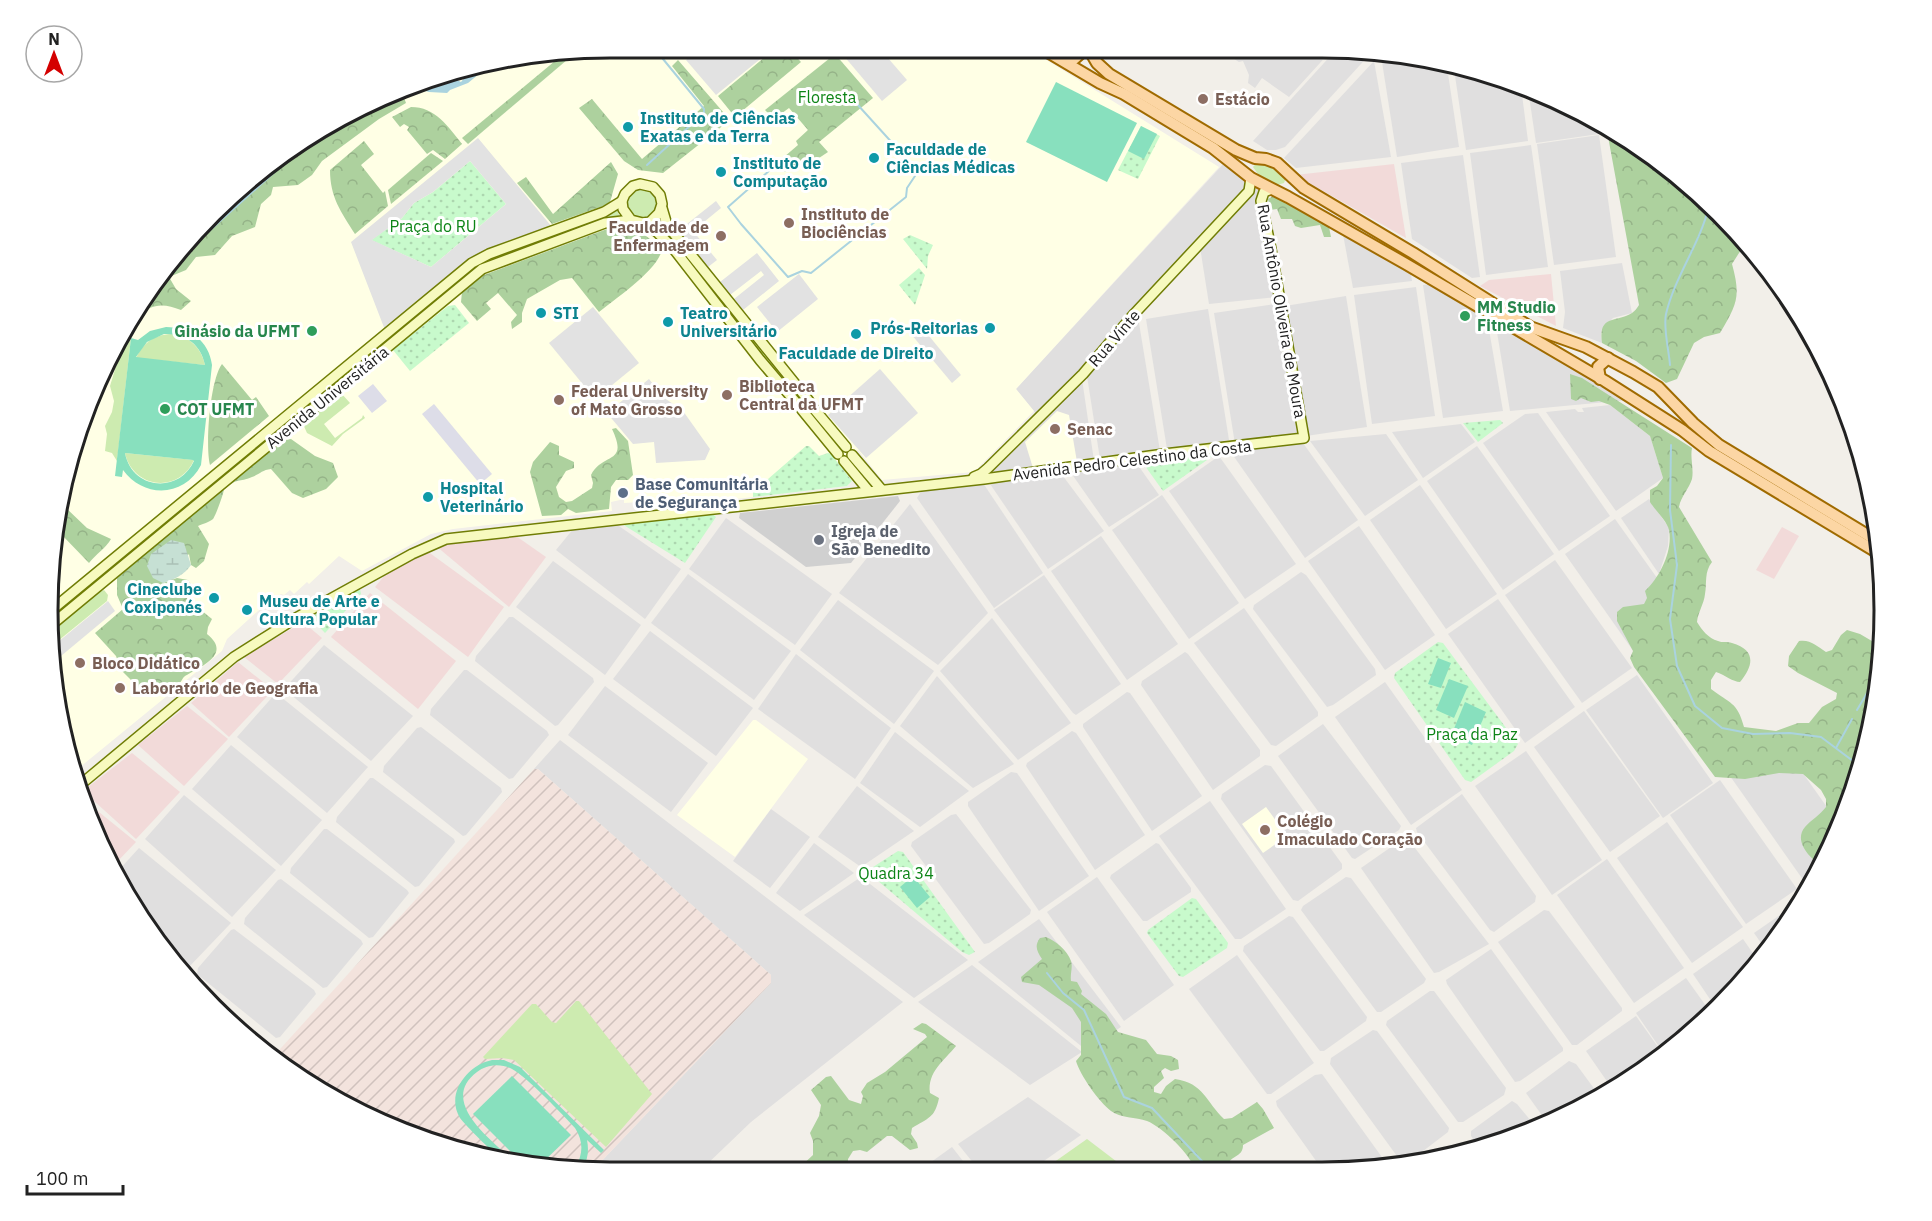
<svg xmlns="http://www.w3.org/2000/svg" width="1932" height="1221" font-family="'IBM Plex Sans',sans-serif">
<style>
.residential{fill:#e0dfdf}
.commercial{fill:#f2dad9}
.education{fill:#ffffe5}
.religious{fill:#d0d0d0}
.military{fill:url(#military-furrows)}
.grass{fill:#cdebb0}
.forest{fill:url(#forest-crowns)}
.wetland{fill:url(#wetland-marsh)}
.park{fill:url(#park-dots)}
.pitch{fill:#88e0be;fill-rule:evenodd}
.parking{fill:#e2e2e2;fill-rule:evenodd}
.plaza{fill:#dddde8}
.water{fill:#aad3df}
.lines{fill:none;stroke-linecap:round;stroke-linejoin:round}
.stream{stroke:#aad3df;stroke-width:2}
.secondary-casing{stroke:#707d05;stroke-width:12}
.primary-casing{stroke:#a06b00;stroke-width:14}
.secondary{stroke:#f7fabf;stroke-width:9}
.primary{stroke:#fcd6a4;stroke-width:10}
.education-dot{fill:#8d6e63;stroke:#fff;stroke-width:2}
.culture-dot{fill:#0f9aa8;stroke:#fff;stroke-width:2}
.leisure-dot{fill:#2e9e5b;stroke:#fff;stroke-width:2}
.service-dot{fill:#5c6f8a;stroke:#fff;stroke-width:2}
.worship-dot{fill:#6b7280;stroke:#fff;stroke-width:2}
.labels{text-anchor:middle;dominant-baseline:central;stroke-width:6;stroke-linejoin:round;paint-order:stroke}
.park-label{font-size:16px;fill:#0c8416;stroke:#fff}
.education-label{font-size:16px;font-weight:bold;fill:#785e54;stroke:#fff;text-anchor:start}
.culture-label{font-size:16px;font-weight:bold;fill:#0d838f;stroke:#fff;text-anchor:start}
.leisure-label{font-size:16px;font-weight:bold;fill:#27864d;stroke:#fff;text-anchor:start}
.street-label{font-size:16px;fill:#222;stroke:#fff}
.service-label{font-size:16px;font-weight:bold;fill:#4e5e75;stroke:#fff;text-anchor:start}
.worship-label{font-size:16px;font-weight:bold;fill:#5b616d;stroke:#fff;text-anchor:start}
.rim{fill:none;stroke:#222;stroke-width:3}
</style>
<defs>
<pattern id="military-furrows" width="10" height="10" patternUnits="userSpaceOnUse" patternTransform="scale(1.5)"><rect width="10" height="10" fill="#f3e3dd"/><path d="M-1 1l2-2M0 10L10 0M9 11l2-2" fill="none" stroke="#d0c2bd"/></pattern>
<pattern id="forest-crowns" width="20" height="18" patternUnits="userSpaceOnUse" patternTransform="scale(1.5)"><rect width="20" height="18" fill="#add19e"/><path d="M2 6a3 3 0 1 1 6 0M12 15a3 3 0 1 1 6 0" fill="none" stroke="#95b388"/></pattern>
<pattern id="wetland-marsh" width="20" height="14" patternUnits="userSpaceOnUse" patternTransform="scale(1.5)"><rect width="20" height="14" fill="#c6e0d4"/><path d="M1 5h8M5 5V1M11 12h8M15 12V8" fill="none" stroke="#aac0b6"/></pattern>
<pattern id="park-dots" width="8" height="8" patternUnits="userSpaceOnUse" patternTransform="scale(1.5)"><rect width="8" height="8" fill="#c8facc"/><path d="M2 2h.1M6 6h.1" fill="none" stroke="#acd6af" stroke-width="1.8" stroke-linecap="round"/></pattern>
</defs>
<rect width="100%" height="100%" fill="#f2efe9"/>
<g class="residential">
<polygon points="1223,52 1330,52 1289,97 1262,78 1255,88 1248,83 1249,75 1243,61 1239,62"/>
<polygon points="1334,52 1371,53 1285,147 1276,150 1267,150 1253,141"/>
<polygon points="1412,58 1447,67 1459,147 1397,157 1382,62"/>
<polygon points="1374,61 1391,157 1296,168 1284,158"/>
<polygon points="1454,69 1521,87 1528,141 1466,150"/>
<polygon points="1528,89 1537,91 1598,126 1599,134 1536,143"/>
<polygon points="1599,135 1616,257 1554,265 1537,144"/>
<polygon points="1531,145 1548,267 1486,275 1470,153"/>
<polygon points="1463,155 1480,277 1472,278 1412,239 1401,163"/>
<polygon points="1226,161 1248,177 1249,188 1037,415 1016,389"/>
<polygon points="1258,185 1276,297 1209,304 1200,247"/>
<polygon points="1342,229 1410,269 1412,281 1353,288"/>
<polygon points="1622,263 1632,313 1613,318 1601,331 1602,343 1563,328 1565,312 1560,271"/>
<polygon points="1432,284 1487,318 1503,411 1443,418 1423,285"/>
<polygon points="1416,287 1435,416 1372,424 1354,295"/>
<polygon points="1346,296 1367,427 1306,436 1285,306"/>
<polygon points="1276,304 1297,434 1235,444 1214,313"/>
<polygon points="1208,309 1229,440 1167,449 1146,319"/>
<polygon points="1138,317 1160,451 1100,459 1087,376"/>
<polygon points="1495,320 1628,400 1510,411"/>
<polygon points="1082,379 1094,461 983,476"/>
<polygon points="1610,405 1650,436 1663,478 1616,511 1546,412 1575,409 1578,412 1584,412 1582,408"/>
<polygon points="1538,413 1610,516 1559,551 1483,443 1525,414"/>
<polygon points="1461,424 1475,442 1423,478 1392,432"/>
<polygon points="1386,434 1418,480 1365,516 1310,441"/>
<polygon points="1303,443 1358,520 1305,558 1230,451"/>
<polygon points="1477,446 1554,554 1503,590 1427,481"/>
<polygon points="1219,456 1296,564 1245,599 1169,491"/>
<polygon points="1135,461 1159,495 1109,527 1069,470"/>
<polygon points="1060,472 1104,531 1048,569 988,481"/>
<polygon points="983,483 1043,573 994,608 917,498 924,487"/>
<polygon points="1420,485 1497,594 1446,629 1370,520"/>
<polygon points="1162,495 1239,603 1189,639 1112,530"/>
<polygon points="1649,499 1669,528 1668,546 1659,574 1621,518"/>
<polygon points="910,504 988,613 938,665 839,593"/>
<polygon points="726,518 832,594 795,645 689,569"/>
<polygon points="1615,519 1692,627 1641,662 1565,554"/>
<polygon points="616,524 681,569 645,619 556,550 574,528"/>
<polygon points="1359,526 1435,635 1385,670 1308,561"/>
<polygon points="1101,536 1178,644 1127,680 1051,571"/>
<polygon points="1555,560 1632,668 1582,703 1505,595"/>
<polygon points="553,561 641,625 605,675 516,607"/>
<polygon points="1301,572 1306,575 1375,669 1376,675 1333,705 1327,707 1253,609 1254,605"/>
<polygon points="688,574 791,651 754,700 651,623"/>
<polygon points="1044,575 1121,684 1076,715 1073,713 994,610"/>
<polygon points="1498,599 1575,707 1525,743 1448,634"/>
<polygon points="838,600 934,671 894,724 800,650"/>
<polygon points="1244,608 1318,712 1318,716 1276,746 1271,745 1194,643"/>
<polygon points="509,617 513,617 593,678 594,682 558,725 555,726 475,661 476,656"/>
<polygon points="992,618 1071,723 1018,760 940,671"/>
<polygon points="650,631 753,708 716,756 613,679"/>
<polygon points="324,645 413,716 371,761 284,689"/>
<polygon points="1185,652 1188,654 1260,750 1260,756 1213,790 1141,685 1142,681"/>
<polygon points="796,654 891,728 855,779 758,709"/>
<polygon points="464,670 467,670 547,731 549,735 513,778 509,779 430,715 431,709"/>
<polygon points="1637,675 1713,783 1663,818 1586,710"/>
<polygon points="937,676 1014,764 973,788 900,726"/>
<polygon points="1385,682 1462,790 1411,825 1335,717"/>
<polygon points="605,686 708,763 671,812 568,735"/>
<polygon points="1127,692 1130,693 1202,796 1152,831 1083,727 1083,724"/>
<polygon points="276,693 368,767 327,813 237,737"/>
<polygon points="1584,711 1660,816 1610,852 1534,747"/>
<polygon points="1323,724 1401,826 1399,830 1355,859 1352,858 1278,756"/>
<polygon points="421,727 501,788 502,792 466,835 463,836 383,772 384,766 417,728"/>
<polygon points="1072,731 1076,733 1145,835 1095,870 1026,766 1027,763"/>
<polygon points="895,732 969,791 920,827 860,783"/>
<polygon points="560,740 903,1002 751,1122 702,1169 595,1168 771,983 771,975 538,769 534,769"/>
<polygon points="1780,741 1839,824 1826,860 1814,879 1806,884 1730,776"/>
<polygon points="231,745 322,820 281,866 192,789"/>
<polygon points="1526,751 1602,860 1552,895 1475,786"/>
<polygon points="1265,765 1271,766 1342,864 1342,869 1298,901 1293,900 1221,799 1222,794"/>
<polygon points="1011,772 1017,773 1089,876 1039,911 968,806 968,802"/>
<polygon points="370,778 373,778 454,839 455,842 419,886 415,887 336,822 337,817"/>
<polygon points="1720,780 1797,889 1746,924 1670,815"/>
<polygon points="857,786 914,831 861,867 818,837"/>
<polygon points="1462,794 1536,896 1535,902 1494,932 1490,930 1417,832 1416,828"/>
<polygon points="184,795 276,870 232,917 145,839"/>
<polygon points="1210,801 1286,909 1241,939 1235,939 1159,836"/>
<polygon points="771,809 810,837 770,888 733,861"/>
<polygon points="956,814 1031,910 1030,914 989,943 984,944 911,846 912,842 951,815"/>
<polygon points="1667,822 1743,927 1692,963 1617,858"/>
<polygon points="324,829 327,829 407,890 409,893 373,937 369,938 290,873 291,868"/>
<polygon points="1404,838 1408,839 1489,944 1439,972 1434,973 1361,868"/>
<polygon points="814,843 854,873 800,911 776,893"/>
<polygon points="1156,843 1159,844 1191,888 1191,892 1147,921 1143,921 1110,878 1111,875"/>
<polygon points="139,848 231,923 187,969 143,923 119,870"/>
<polygon points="1607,859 1684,968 1634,1003 1557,895"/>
<polygon points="861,877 968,960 914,998 804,915"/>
<polygon points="1097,877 1174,985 1124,1021 1047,912"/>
<polygon points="1346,877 1351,878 1426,979 1424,983 1381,1012 1377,1012 1301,910 1303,906"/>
<polygon points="281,879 361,940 363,944 327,987 323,988 244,924 245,918 278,880"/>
<polygon points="1800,901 1768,953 1754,933"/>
<polygon points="1544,910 1549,911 1622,1008 1622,1011 1577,1045 1572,1045 1498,942"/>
<polygon points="1289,916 1293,917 1367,1017 1366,1021 1324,1051 1320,1051 1243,951 1244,946"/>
<polygon points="1039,919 1121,1027 1086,1050 978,962"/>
<polygon points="234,929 314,990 316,994 280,1037 276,1038 197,974 198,968 231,930"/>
<polygon points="1743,939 1759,962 1716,1008 1693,974"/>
<polygon points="1491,949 1563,1048 1563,1051 1520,1081 1515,1082 1447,984 1446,980"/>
<polygon points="1237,955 1314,1063 1271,1094 1267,1094 1189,989"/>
<polygon points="972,965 1082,1052 1030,1085 918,1002"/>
<polygon points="1686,978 1711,1013 1692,1034 1664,1054 1636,1013"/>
<polygon points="1430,991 1434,991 1506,1088 1504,1095 1463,1122 1458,1122 1386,1025 1387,1021"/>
<polygon points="1636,1016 1663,1054 1613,1090 1586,1051"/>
<polygon points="1373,1030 1377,1031 1449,1128 1448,1132 1406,1164 1402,1163 1330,1064 1331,1058"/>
<polygon points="1569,1061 1576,1064 1601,1098 1546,1121 1526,1093"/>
<polygon points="1322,1074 1389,1167 1359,1172 1324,1172 1277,1106 1276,1101 1315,1075"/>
<polygon points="1028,1097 1081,1135 1031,1170 979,1170 958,1144"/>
<polygon points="1512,1101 1517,1104 1535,1126 1480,1149 1471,1136 1471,1131"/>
<polygon points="952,1147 970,1170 920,1170"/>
</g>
<g class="commercial">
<polygon points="1394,164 1406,238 1295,175"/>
<polygon points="1551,274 1556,326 1480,286 1489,280"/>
<polygon points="1782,527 1799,536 1774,579 1756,570"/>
<polygon points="516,536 546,557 509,607 436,546"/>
<polygon points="427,551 504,607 468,657 375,587 385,575"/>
<polygon points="370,593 456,661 418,709 331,637"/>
<polygon points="303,622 322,638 278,684 244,657"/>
<polygon points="238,662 273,690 229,737 191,703"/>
<polygon points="187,706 228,739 184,786 138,745"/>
<polygon points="132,753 180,792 136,839 83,791"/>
<polygon points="89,804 136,842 116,863"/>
</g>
<g class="education">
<polygon points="611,48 1032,51 1219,167 1016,389 1034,411 974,472 882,480 858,450 840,465 852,481 847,486 641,510 640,502 624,503 624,500 620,500 611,502 612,511 453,529 431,534 362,571 339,556 309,584 307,582 294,594 290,590 284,595 281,594 258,611 227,639 222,651 74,772 67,756 48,610 78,429 164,268 298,143 430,78"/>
<polygon points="1057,411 1069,415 1077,462 1033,468 1025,442"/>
<polygon points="753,720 756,720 808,759 735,857 677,815"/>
<polygon points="1266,807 1287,836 1263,853 1242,824"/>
</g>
<polygon class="religious" points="898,496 900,501 851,563 806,567 739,518 740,513"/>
<polygon class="military" points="534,769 538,769 771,975 771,983 595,1168 537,1168 395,1130 271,1059"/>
<g class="grass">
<polygon points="1258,161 1275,166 1286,178 1284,183 1277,185 1258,174 1253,167"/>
<circle cx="642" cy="204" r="16"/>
<polygon points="617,210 620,217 478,267 327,389 223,477 49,620 49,615 474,264"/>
<polygon points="659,217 663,226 800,395 799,397 797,398 669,241 650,224"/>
<path d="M174 334C191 338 201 348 205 365L136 358C144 341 156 334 174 334Z"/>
<polygon points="131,338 117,461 112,453 105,451 107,434 105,426 112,412 114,401 110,386 117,363 113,363 125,342"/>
<polygon points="341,393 350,403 324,424 335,438 362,418 363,415 365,418 343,434 332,446 307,433 303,424"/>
<path d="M125 453 194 460C179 494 133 489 125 453Z"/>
<polygon points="104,590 108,595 107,601 53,645 51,631 99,592"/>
<polygon points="576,1001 579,1001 652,1094 606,1147 514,1060 502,1058 485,1059 483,1057 532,1004 536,1004 552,1022 556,1023"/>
<polygon points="1087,1139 1129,1171 1043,1170"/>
</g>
<g class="forest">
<polygon points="770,49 789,49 801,62 735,117 718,96 772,51"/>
<polygon points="574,54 468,144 462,138 561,56"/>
<polygon points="835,54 873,98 819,142 828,152 810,164 804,158 785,172 777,163 798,145 796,141 808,130 789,108 774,119 765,110"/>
<polygon points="678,60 730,120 663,173 638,170 624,161 579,108 592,99 642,159 704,106 672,66"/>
<path d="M402 92 406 103 379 119 322 161 312 175 298 185 273 187 271 195 261 204 255 227 232 236 215 255 196 257 186 270 169 277 176 289 191 301 181 310C164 303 151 303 138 317L164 268 298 143Z"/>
<path d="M411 107C435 107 448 126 462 144L445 159 433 150 427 154 407 130 409 127 404 124 400 127 392 117Z"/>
<path d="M1607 131 1664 164 1746 242 1732 264C1741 297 1737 304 1720 333L1704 337 1694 343 1677 379 1666 383 1636 361 1602 343C1598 314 1616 323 1632 313 1635 311 1637 308 1639 305Z"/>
<path d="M364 141 374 154 361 165 383 193 385 191 388 206 355 234C341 212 330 197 330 170Z"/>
<polygon points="431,153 443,161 391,204 388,190"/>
<polygon points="611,162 618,174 610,202 603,206 552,224 517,183 526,177 553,214"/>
<polygon points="1275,195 1329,227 1331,237 1324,237 1320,225 1301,228 1295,226 1292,219 1281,219 1277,209 1270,210 1268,199"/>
<path d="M623 227 646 236 662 248C661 268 615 299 599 312L572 278 560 280 527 299 522 313V322L512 329 511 322 517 315 498 293 486 303 491 309 477 321 461 302 462 292 484 275 607 229Z"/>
<path d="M222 364 252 400 256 397 269 416 210 465C205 445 210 380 222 364Z"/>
<path d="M1570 374 1582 378 1692 448C1690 458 1694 469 1692 479 1689 489 1681 496 1679 507L1712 562C1704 572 1707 583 1705 594 1704 604 1698 612 1697 622 1702 630 1708 638 1718 641 1722 643 1727 641 1732 643 1756 650 1754 665 1740 682 1733 682 1725 675 1716 672L1711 680V689C1730 704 1737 701 1744 727L1776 731 1798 723H1809L1822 707 1836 699 1837 693 1798 673 1788 666 1789 656 1799 641C1810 639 1817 646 1826 652L1832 650 1841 635 1847 630 1860 634 1877 644 1882 638 1883 648 1865 756 1822 866C1810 859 1793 841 1805 827 1811 820 1820 815 1826 807V799L1821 790 1803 774 1779 773 1745 779 1715 777 1634 667 1630 658 1633 651 1617 621V612L1623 607 1644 604 1647 598 1645 591C1660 577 1673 551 1669 530 1667 521 1655 510 1650 502V490L1657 486 1663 478 1650 436 1610 405 1599 401 1591 402 1581 398 1576 401 1571 399Z"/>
<path d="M616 428 628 441 633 475 628 480H616L611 487 609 509 576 513 568 509 561 515 542 516 530 472 533 462 550 442 559 446V455L574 462V468L566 471 556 487 559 497 566 502 572 501 592 488 593 483 591 475C603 452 629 465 612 429Z"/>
<path d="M291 439 315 456 333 463 338 477 326 489 303 498 292 493 271 469C262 470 260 474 252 477 238 483 239 477 224 489 224 493 215 517 213 519 210 522 202 524 198 526L209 544 204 561 196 568 191 565 189 554 163 583 177 578 188 580 194 588 191 600 195 610 202 611 212 619 208 627 207 634C232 654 202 666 185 676 182 678 182 681 179 684 175 688 169 692 163 694L148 686 140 689 121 670 116 656 95 633 123 609 117 595V578L279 441Z"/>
<path d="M65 507 87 528 111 539C106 548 96 554 89 563L61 534Z"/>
<path d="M1046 937C1056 941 1067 950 1071 961 1073 967 1070 974 1071 981L1077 982 1082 991 1081 994 1106 1014 1118 1032 1146 1040 1157 1054 1171 1056 1178 1060 1179 1069 1171 1071 1165 1068 1161 1071 1164 1078 1154 1087V1092L1161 1094 1166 1086 1175 1079C1204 1083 1206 1102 1224 1119L1232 1118 1257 1102 1263 1109 1274 1128 1243 1145C1243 1156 1234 1155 1229 1162 1227 1165 1227 1168 1226 1171H1195C1192 1155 1162 1127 1147 1121 1136 1117 1120 1118 1111 1111 1099 1102 1080 1075 1076 1061L1081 1055V1022L1072 1008 1039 985 1022 982 1021 977 1042 959C1037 951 1034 946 1040 938Z"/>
<path d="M922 1023 926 1024 956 1046C944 1061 927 1072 930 1093L939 1098C935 1118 928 1118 912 1128L911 1134 917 1143 918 1148 910 1150 892 1136H887L867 1152 860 1150 853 1151 848 1159V1170L798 1169 813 1155V1141L810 1133 819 1116 821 1105 811 1090 826 1077 831 1076 849 1100 861 1104 863 1096 861 1092 867 1083 885 1072 927 1037 925 1034 913 1029Z"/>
</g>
<path class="wetland" d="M171 540 184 543 191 565C184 575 175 579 163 583L153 578 147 566 151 554Z"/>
<g class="park">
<polygon points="1141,126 1160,136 1138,179 1118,170"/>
<polygon points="470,161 506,204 431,267 371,240 402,218 414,203 433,192"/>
<polygon points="910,235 933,245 928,256 927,269 903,239"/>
<polygon points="919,268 925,275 915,305 899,285"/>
<polygon points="455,305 469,323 410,371 393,350 448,306"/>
<polygon points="1500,420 1503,423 1478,442 1463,423"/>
<polygon points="806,446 809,446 819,456 828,453 831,454 852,481 847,486 753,497 753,492"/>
<polygon points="1224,448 1163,491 1140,459"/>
<polygon points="710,512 716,517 685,563 622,524 624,522"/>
<polygon points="357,589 360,589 361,594 325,633 310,617"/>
<polygon points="1438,642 1443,643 1518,744 1514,751 1471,782 1465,780 1394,678 1395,673"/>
<polygon points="898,851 903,852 975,952 969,955 962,952 871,875 873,867"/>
<polygon points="1192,898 1196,899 1228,943 1227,948 1183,977 1179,976 1147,933 1148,930"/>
</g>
<g class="pitch">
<polygon points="1056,82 1137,123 1107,182 1026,142"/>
<polygon points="1141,126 1157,134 1144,159 1128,151"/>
<path d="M166 327C190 327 209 341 212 365L201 465C185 497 144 499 123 470L122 477 115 476 131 338 138 340 150 331ZM164 334C185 333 201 344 205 365L136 357 147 342ZM125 453 193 460 194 461C179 494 132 490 125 453Z"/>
<polygon points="1438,658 1451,663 1441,688 1428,684"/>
<polygon points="1449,679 1468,686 1454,718 1436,710"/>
<polygon points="1465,702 1486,712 1472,745 1451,736"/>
<polygon points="913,876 930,897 917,908 900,887"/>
<path d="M492 1060H504L520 1067 604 1150 601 1153 587 1140C589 1150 588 1159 583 1168H575C583 1155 584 1142 575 1128 563 1115 526 1076 512 1069 501 1063 487 1064 477 1072 437 1102 494 1142 515 1162 510 1161 504 1160 501 1158 493 1153 465 1125 460 1118 445 1093 468 1065 492 1060Z"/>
<polygon points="512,1076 571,1135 537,1168 524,1165 473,1114"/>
</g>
<g class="parking">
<polygon points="698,49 768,49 770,51 716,95 686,60"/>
<polygon points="838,49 881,50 907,80 882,101"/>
<path d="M478 138 552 227 490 250 385 330 351 242ZM470 161 506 204 431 267 372 240 402 218 414 203 433 192Z"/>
<polygon points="716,201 721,208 693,231 717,260 708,267 678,231"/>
<polygon points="757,253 779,281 743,310 734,299 764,275 761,271 730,295 720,282"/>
<polygon points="799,274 818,299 777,332 757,307"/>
<polygon points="593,307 639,363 595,399 549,343"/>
<polygon points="916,320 961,375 952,383 906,328"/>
<polygon points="880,369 918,413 866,458 828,415"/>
<polygon points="649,379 663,397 683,411 710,449 705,460 656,463 654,442 633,444 607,413"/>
<polygon points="108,601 115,611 55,661 53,646"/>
</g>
<g class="plaza">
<polygon points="373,384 387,401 372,413 358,396"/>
<polygon points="434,404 492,474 480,484 422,414"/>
</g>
<polygon class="water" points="499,66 479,74 468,83 450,90 447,93 429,92 411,87 430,78 452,74 455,79 461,82 465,77 463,72"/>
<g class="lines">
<g class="stream">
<polyline points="647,165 704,113 704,109 654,48"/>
<polyline points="770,170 728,207 741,224 788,277 802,271 811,273 906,197 907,188 917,173 915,168 847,93"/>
<polyline points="177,260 279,168 339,123"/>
<path d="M1670 365C1669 351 1663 327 1666 314 1675 276 1700 244 1709 206"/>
<polyline points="1671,445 1670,510 1677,565 1670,619 1677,666 1695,706 1722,728 1753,734 1790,733 1821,737 1861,767"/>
<polyline points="1857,710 1879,673"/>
<polyline points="1836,748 1852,719"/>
<polyline points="1047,973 1063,993 1084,1010 1124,1097 1152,1108 1202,1161 1207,1171"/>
</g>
<g class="secondary-casing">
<g id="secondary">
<polyline points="662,208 667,225 809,401"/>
<polyline points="643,223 657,232 673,248 760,360 799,406"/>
<polyline points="810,404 846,447"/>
<polyline points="802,410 838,454"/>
<polyline points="852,455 881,489"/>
<polyline points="844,461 868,490"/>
<polyline points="974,477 981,474 988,468 1083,374 1135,313 1249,191 1251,178"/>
<polyline points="48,613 472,263 489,254 604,212 622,201"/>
<polyline points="50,626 482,269 605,223 631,220 643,223 650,222 659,213 662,204 660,195 653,187 640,184 633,186 625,194 622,201 623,209 631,220"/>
<polyline points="80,785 234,657 296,618 363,581 412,554 446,539 984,479 1164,454 1304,438 1271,249 1261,201 1264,192 1272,189"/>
</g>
</g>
<g class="primary-casing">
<g id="primary">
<polyline points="1046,51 1100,83 1124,94 1213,148 1251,178 1288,197 1406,264 1605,381 1682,430 1709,451 1880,554"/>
<polyline points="1090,51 1097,63 1109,74 1236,150 1255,158 1266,159 1277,163 1304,188 1413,253 1530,327 1586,347 1633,372 1658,387 1693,423 1719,445 1879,542"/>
<polyline points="1061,59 1074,59 1083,51"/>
<polyline points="1600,379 1598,367 1608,358"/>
</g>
</g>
<use href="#secondary" class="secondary"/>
<use href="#primary" class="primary"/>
</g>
<g class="education-dot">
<circle cx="1203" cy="99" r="6"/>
<circle cx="789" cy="223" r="6"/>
<circle cx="721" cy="236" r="6"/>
<circle cx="727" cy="395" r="6"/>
<circle cx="559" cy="400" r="6"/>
<circle cx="1055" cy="429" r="6"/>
<circle cx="80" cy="663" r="6"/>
<circle cx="120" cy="688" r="6"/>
<circle cx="1265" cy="830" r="6"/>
</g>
<g class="culture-dot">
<circle cx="628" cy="127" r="6"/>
<circle cx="874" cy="158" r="6"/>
<circle cx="721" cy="172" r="6"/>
<circle cx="541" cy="313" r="6"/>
<circle cx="668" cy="322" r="6"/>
<circle cx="990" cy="328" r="6"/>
<circle cx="856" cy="334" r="6"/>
<circle cx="428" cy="497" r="6"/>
<circle cx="214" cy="598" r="6"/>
<circle cx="247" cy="610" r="6"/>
</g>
<g class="leisure-dot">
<circle cx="1465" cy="316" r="6"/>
<circle cx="312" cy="331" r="6"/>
<circle cx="165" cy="409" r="6"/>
</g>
<circle class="service-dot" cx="623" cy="493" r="6"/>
<circle class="worship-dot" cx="819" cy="540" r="6"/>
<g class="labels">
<g class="park-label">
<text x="827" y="97">Floresta</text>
<text x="433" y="226">Praça do RU</text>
<text x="1472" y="734">Praça da Paz</text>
<text x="896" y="873">Quadra 34</text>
</g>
<g class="education-label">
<text x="1215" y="99">Estácio</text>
<text x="801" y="214">Instituto de<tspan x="801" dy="18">Biociências</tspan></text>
<text x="709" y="227" text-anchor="end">Faculdade de<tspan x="709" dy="18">Enfermagem</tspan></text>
<text x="739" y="386">Biblioteca<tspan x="739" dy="18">Central da UFMT</tspan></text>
<text x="571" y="391">Federal University<tspan x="571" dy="18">of Mato Grosso</tspan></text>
<text x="1067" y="429">Senac</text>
<text x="92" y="663">Bloco Didático</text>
<text x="132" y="688">Laboratório de Geografia</text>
<text x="1277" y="821">Colégio<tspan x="1277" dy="18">Imaculado Coração</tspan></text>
</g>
<g class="culture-label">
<text x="640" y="118">Instituto de Ciências<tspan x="640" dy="18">Exatas e da Terra</tspan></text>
<text x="886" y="149">Faculdade de<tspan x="886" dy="18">Ciências Médicas</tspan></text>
<text x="733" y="163">Instituto de<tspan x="733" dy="18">Computação</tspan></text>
<text x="553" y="313">STI</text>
<text x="680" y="313">Teatro<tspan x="680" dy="18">Universitário</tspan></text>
<text x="978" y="328" text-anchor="end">Prós-Reitorias</text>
<text x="856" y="353" text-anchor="middle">Faculdade de Direito</text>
<text x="440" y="488">Hospital<tspan x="440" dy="18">Veterinário</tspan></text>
<text x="202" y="589" text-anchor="end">Cineclube<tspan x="202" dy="18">Coxiponés</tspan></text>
<text x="259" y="601">Museu de Arte e<tspan x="259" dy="18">Cultura Popular</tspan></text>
</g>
<g class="leisure-label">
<text x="1477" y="307">MM Studio<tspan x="1477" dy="18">Fitness</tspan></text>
<text x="300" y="331" text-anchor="end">Ginásio da UFMT</text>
<text x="177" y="409">COT UFMT</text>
</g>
<g class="street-label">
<text transform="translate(1282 311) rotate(80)">Rua Antônio Oliveira de Moura</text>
<text transform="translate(1114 338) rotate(-49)">Rua Vinte</text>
<text transform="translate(327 397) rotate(-39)">Avenida Universitária</text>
<text transform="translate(1132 460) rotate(-7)">Avenida Pedro Celestino da Costa</text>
</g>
<g class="service-label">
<text x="635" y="484">Base Comunitária<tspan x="635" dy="18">de Segurança</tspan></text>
</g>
<g class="worship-label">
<text x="831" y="531">Igreja de<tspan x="831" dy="18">São Benedito</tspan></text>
</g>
</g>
<path d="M0 0H1932V1221H0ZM610 58H1322A552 552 0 0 1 1874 610V610A552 552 0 0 1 1322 1162H610A552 552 0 0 1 58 610V610A552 552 0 0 1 610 58Z" fill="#fff" fill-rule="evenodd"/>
<path class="rim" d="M610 58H1322A552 552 0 0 1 1874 610V610A552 552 0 0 1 1322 1162H610A552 552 0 0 1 58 610V610A552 552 0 0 1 610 58Z"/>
<g transform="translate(54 54)"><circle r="28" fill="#ffffff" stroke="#a7a7a7" stroke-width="1.5"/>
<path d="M0-4.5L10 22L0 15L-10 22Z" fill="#d40000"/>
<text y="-9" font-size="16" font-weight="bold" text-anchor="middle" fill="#222222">N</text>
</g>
<path d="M27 1185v9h96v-9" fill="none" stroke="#222222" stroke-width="3"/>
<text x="36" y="1185" font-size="18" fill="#222222" stroke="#ffffff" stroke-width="4.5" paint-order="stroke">100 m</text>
</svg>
